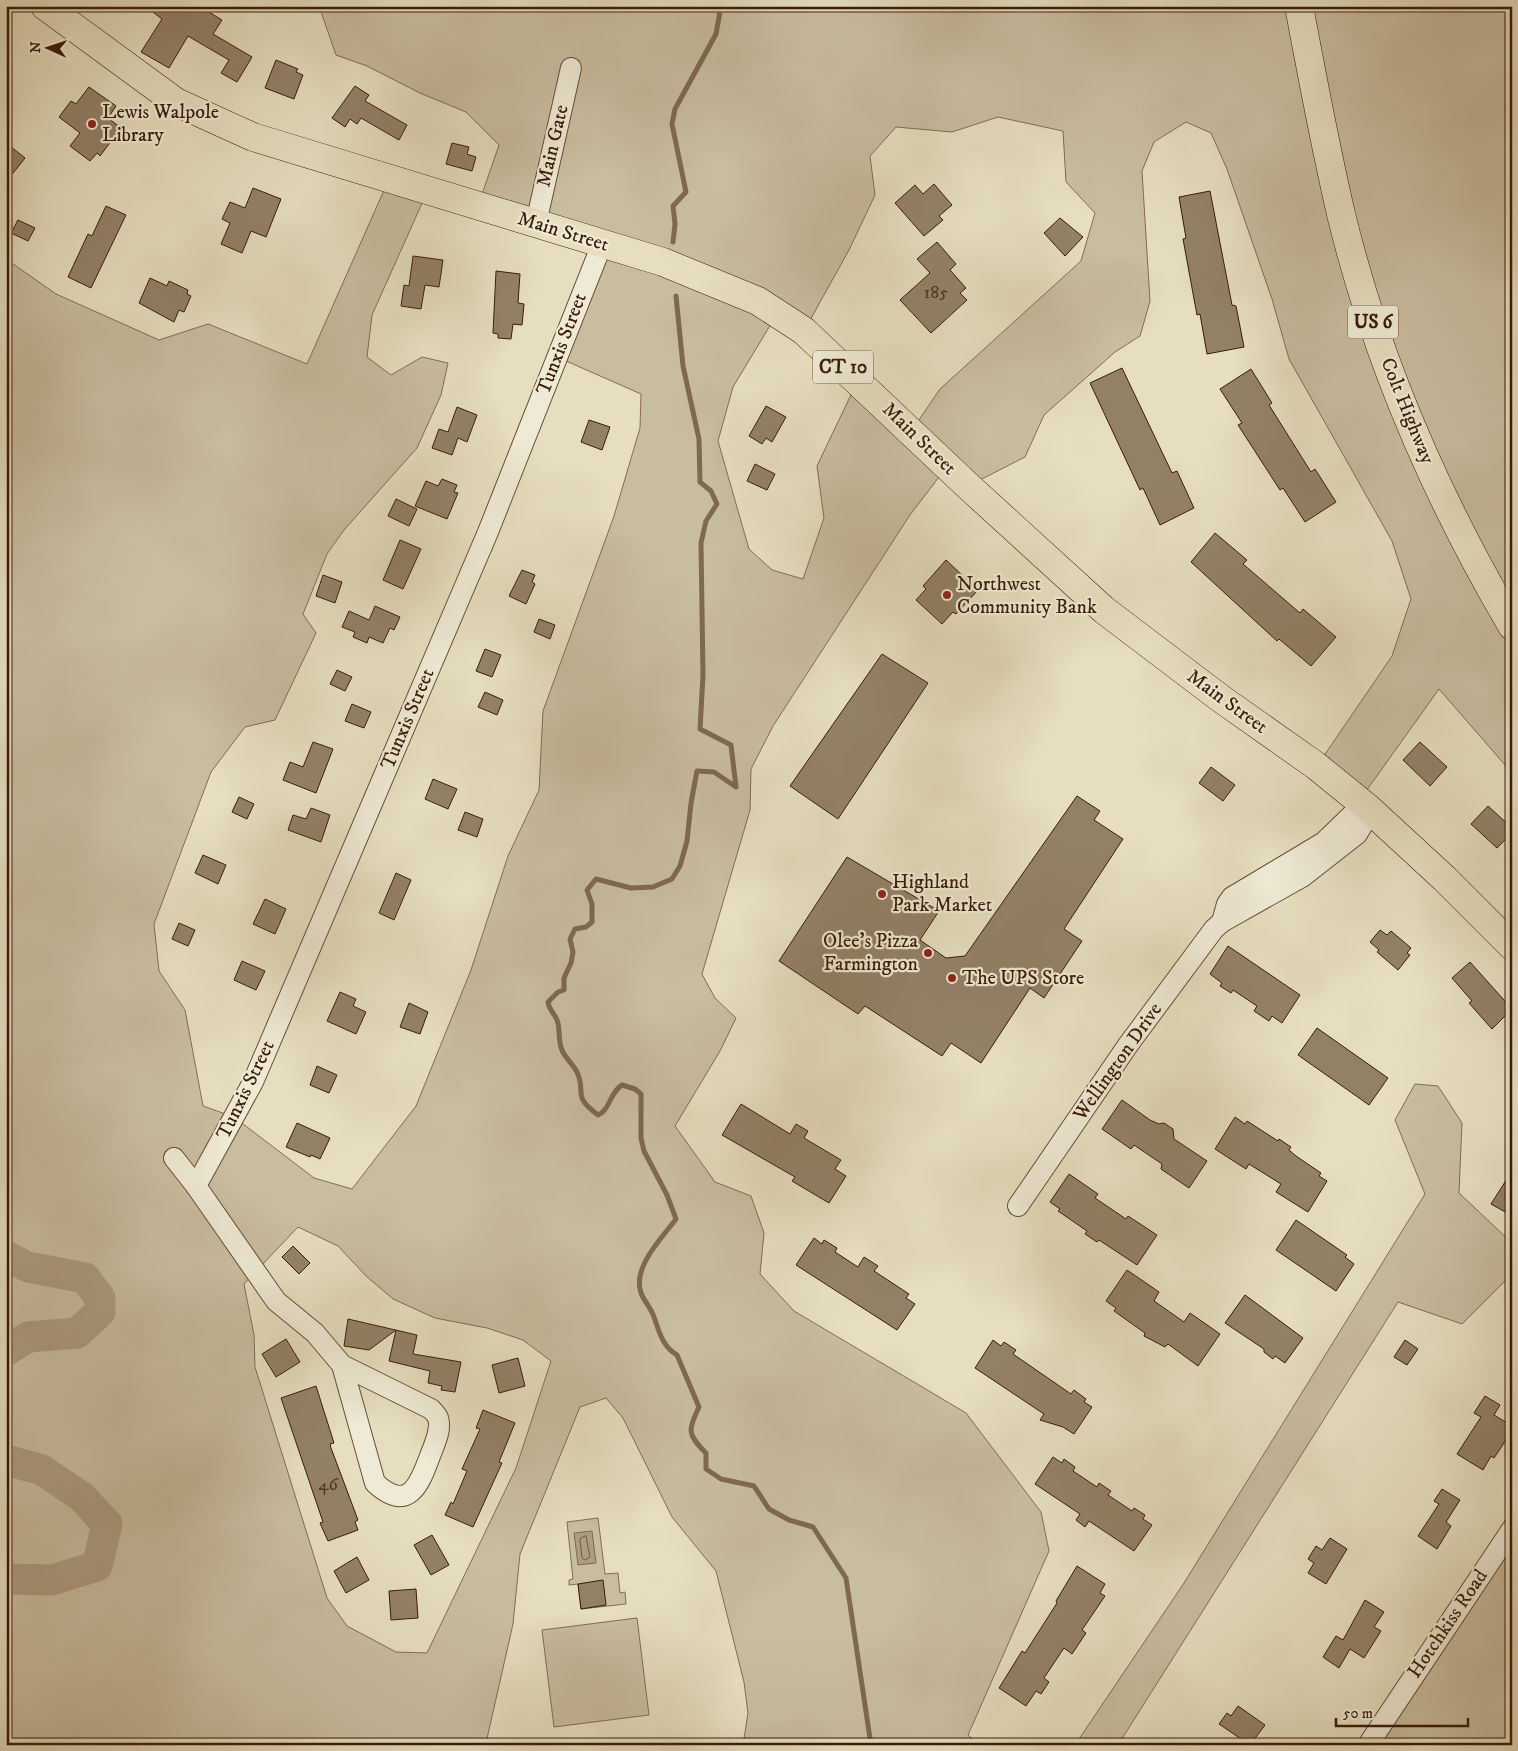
<svg xmlns="http://www.w3.org/2000/svg" width="1518" height="1751" font-family="'IM FELL DW Pica',serif">
<style>
.green{fill:#c9bda0;stroke:#826c54;fill-rule:evenodd}
.water{fill:#ac9c81;stroke:#7e6951}
.lines{fill:none;stroke-linecap:round;stroke-linejoin:round}
.shore{stroke:#735c44;stroke-width:1}
.stream{stroke:#7e6951;stroke-width:5}
.river{stroke:#ac9c81;stroke-width:31}
.building{fill:#938167;stroke:#3a1c08}
.minor-casing{stroke:#654c36;stroke-width:22}
.trunk-casing{stroke:#3a1c08;stroke-width:29}
.minor{stroke:#efead5;stroke-width:20}
.trunk{stroke:#e6debf;stroke-width:28}
.poi-dot{fill:#8f2418;stroke:#efead5;stroke-width:2}
.labels{text-anchor:middle;dominant-baseline:central;stroke-width:4.5;stroke-linejoin:round;paint-order:stroke}
.number-label{font-size:18px;fill:#503520}
.shield{fill:#efead5;stroke:#705a46;stroke-width:1}
.shield-label{font-size:19px;font-weight:bold;fill:#3a1c08}
.poi-label{font-size:20px;fill:#3a1c08;stroke:#efead5;text-anchor:start}
.street-label{font-size:20px;fill:#3a1c08;stroke:#efead5}
</style>
<rect width="100%" height="100%" fill="#e6debf"/>
<filter id="stains"><feTurbulence type="fractalNoise" baseFrequency=".004" numOctaves="4"/><feColorMatrix values="0 0 0 0 .2 0 0 0 0 .09 0 0 0 0 .02 0 0 0 .5 -.17"/></filter>
<radialGradient id="worn" r=".72"><stop offset=".6" stop-color="#630" stop-opacity="0"/><stop offset="1" stop-color="#630" stop-opacity=".3"/></radialGradient>
<g class="green">
<path d="M319 6H1512V773L1439 689 1359 801 1317 766 1392 656 1411 599 1392 541 1289 359 1272 299 1227 169 1211 133 1186 122 1154 142 1142 171 1150 301 1140 336 1115 352 1044 415 1025 457 968 486 939 477 910 515 773 726 751 769 750 810 702 974 715 998 736 1018 720 1051 675 1126 715 1182 751 1196 764 1233 760 1274 794 1311 966 1413 1041 1512 1049 1551 968 1735 979 1745H743L748 1713 744 1682 716 1571 672 1517 623 1418 606 1398 580 1407 520 1554 513 1624 486 1743 489 1745H6V259L56 294 159 340 208 324 307 364 389 179 428 190 372 315 367 357 391 375 422 357 448 363 441 395 417 448 344 530 327 554 303 614 316 633 275 720 245 727 211 772 154 924 159 971 185 1010 203 1106 234 1117 314 1178 352 1189 416 1106 471 970 508 856 539 790 543 711 614 516 640 428 641 394 557 357 602 244 478 206 499 145 466 112 420 93 367 66 336 55ZM998 117 1063 131 1066 182 1095 213 1081 261 940 389 912 430 858 380 817 466 824 518 803 579 772 570 749 549 718 441 733 387 777 314 804 331 849 250 875 195 870 156 896 127 952 132ZM298 1227 338 1246 366 1276 393 1299 435 1318 487 1328 523 1340 551 1361 516 1468 427 1653 396 1652 347 1626 327 1598 255 1367 254 1335 244 1284Z"/>
<polygon points="1415,1084 1438,1086 1462,1123 1459,1193 1512,1243 1512,1271 1508,1278 1462,1324 1398,1302 1118,1745 1075,1745 1184,1583 1425,1194 1395,1120"/>
<polygon points="598,1518 605,1574 618,1573 620,1593 625,1592 626,1604 581,1609 578,1584 569,1585 569,1580 573,1579 567,1522"/>
<polygon points="1512,1529 1512,1745 1368,1745"/>
<polygon points="637,1618 649,1715 554,1727 542,1630"/>
</g>
<polygon class="water" points="592,1531 596,1563 578,1565 574,1533"/>
<g class="lines">
<polygon class="shore" points="586,1536 590,1557 585,1560 582,1558 580,1539"/>
<g class="stream">
<polyline points="673,242 675,224 673,206 686,192 672,124 675,109 716,34 721,6"/>
<path d="M676 296 683 366 699 439 700 482 711 491 717 504 706 521 701 543 703 675 700 729 731 745 736 787 714 772 697 771 691 803 687 841 680 866 672 879 653 887 631 888 596 879 587 890 592 904V922L586 927 575 929 570 939 573 952 571 963 564 978V990L558 992 548 1002C549 1011 556 1014 558 1023 560 1031 558 1041 562 1050 565 1058 573 1064 577 1072 587 1094 571 1095 598 1115 610 1110 610 1092 622 1085L635 1089 641 1094V1138L644 1151 667 1195 676 1219C662 1238 632 1267 641 1293 644 1301 651 1308 654 1317 659 1331 662 1346 677 1355L699 1407C688 1431 687 1434 706 1453V1469L721 1479 754 1486 769 1509 789 1520 813 1527 846 1578 871 1745"/>
</g>
<g class="river">
<polyline points="6,1256 28,1267 85,1278 100,1298 100,1312 77,1333 28,1337 6,1351"/>
<polyline points="6,1460 42,1470 82,1497 107,1524 97,1566 52,1580 6,1579"/>
</g>
</g>
<g class="building">
<polygon points="145,6 199,6 222,20 213,34 252,57 237,82 221,73 229,60 188,36 169,68 141,52 162,19"/>
<polygon points="276,60 298,69 296,72 303,75 294,99 265,88"/>
<polygon points="355,86 369,95 365,101 407,125 399,140 361,118 357,124 350,119 345,127 332,118"/>
<polygon points="89,87 116,106 108,118 121,128 100,156 97,153 90,161 70,146 80,133 59,117 71,101 76,104"/>
<polygon points="6,143 25,158 6,182"/>
<polygon points="452,143 469,147 467,154 476,157 472,171 446,164"/>
<polygon points="934,184 952,205 939,216 943,220 924,236 895,203 915,185 923,194"/>
<polygon points="253,188 281,199 266,237 251,231 242,253 221,244 230,223 222,219 230,202 245,208"/>
<polygon points="1210,191 1232,305 1236,306 1244,347 1207,354 1200,314 1197,315 1183,239 1186,238 1179,197"/>
<polygon points="106,206 126,215 91,288 68,277 88,234 92,236"/>
<polygon points="1060,218 1083,237 1065,256 1044,233"/>
<polygon points="18,220 35,228 28,241 11,233"/>
<polygon points="937,242 956,264 950,270 966,288 960,293 967,300 931,333 900,300 930,273 917,259"/>
<polygon points="413,256 443,260 439,287 425,285 421,309 401,306 404,285 409,286"/>
<polygon points="496,271 520,274 518,303 524,304 522,325 513,324 511,339 498,338 498,334 493,333"/>
<polygon points="150,278 167,286 169,281 188,290 187,294 191,296 184,312 179,310 174,322 139,303"/>
<polygon points="1122,368 1172,473 1177,471 1194,508 1160,525 1143,488 1140,490 1090,383"/>
<polygon points="1251,369 1272,403 1269,405 1311,472 1315,469 1336,502 1305,522 1283,488 1280,490 1238,425 1242,423 1220,389"/>
<polygon points="766,406 786,417 772,442 766,438 762,444 749,436"/>
<polygon points="457,407 477,415 467,442 458,438 452,455 432,448 439,429 448,432"/>
<polygon points="589,420 610,427 602,450 581,442"/>
<polygon points="755,464 775,474 767,490 747,481"/>
<polygon points="442,479 457,485 454,492 458,493 447,519 415,506 426,481 438,486"/>
<polygon points="396,499 417,509 409,526 388,516"/>
<polygon points="1215,533 1247,560 1243,564 1300,613 1303,609 1336,637 1311,666 1279,639 1277,641 1191,562"/>
<polygon points="400,540 421,549 403,589 383,580"/>
<polygon points="946,560 978,590 956,614 953,612 942,624 916,600 926,589 923,586"/>
<polygon points="522,570 535,575 532,582 535,584 526,604 509,596"/>
<polygon points="323,575 342,582 335,603 316,596"/>
<polygon points="375,606 400,617 394,630 390,628 383,643 369,637 367,643 353,637 355,632 342,627 349,611 369,620"/>
<polygon points="539,619 555,625 550,639 534,632"/>
<polygon points="485,649 501,655 492,677 476,671"/>
<polygon points="882,654 928,683 838,819 790,786"/>
<polygon points="337,670 352,677 345,691 330,684"/>
<polygon points="485,692 503,700 497,715 478,707"/>
<polygon points="352,704 371,712 364,728 345,721"/>
<polygon points="313,742 333,749 316,793 283,780 290,762 303,767"/>
<polygon points="1420,742 1447,767 1430,786 1403,760"/>
<polygon points="1211,767 1235,785 1223,801 1199,783"/>
<polygon points="433,779 457,789 448,809 425,799"/>
<polygon points="1077,796 1100,811 1094,820 1123,839 1064,929 1082,941 1044,998 1030,988 981,1063 951,1043 942,1056 865,1006 858,1014 779,961 847,857 939,911 920,940 946,958 965,956"/>
<polygon points="239,797 254,804 247,819 232,812"/>
<polygon points="1488,806 1512,828 1512,833 1497,848 1471,824"/>
<polygon points="311,808 330,815 321,842 288,830 293,815 306,819"/>
<polygon points="465,812 483,819 477,837 458,830"/>
<polygon points="203,855 226,865 218,884 195,873"/>
<polygon points="396,873 411,880 394,920 379,913"/>
<polygon points="265,899 286,909 275,934 253,924"/>
<polygon points="179,923 195,930 188,946 172,939"/>
<polygon points="1380,930 1387,935 1391,931 1411,948 1407,953 1410,955 1398,970 1377,952 1379,950 1370,942"/>
<polygon points="1228,946 1300,995 1282,1023 1272,1016 1269,1021 1254,1011 1257,1006 1233,990 1231,993 1220,986 1222,983 1210,974"/>
<polygon points="242,961 265,971 256,990 234,980"/>
<polygon points="1470,962 1512,1009 1492,1029 1469,1003 1472,1001 1452,978"/>
<polygon points="340,992 356,999 353,1006 366,1012 356,1034 327,1021"/>
<polygon points="409,1003 428,1012 420,1034 400,1027"/>
<polygon points="1317,1028 1388,1078 1369,1105 1298,1055"/>
<polygon points="317,1066 337,1075 329,1093 310,1085"/>
<polygon points="1122,1100 1150,1120 1159,1124 1164,1123 1173,1129 1174,1139 1207,1161 1189,1188 1161,1169 1162,1164 1134,1145 1131,1149 1102,1129"/>
<polygon points="741,1104 790,1134 796,1124 808,1131 804,1138 841,1160 835,1169 846,1176 829,1203 792,1181 795,1177 722,1135"/>
<polygon points="1235,1117 1245,1124 1247,1121 1278,1141 1279,1139 1291,1147 1289,1150 1296,1156 1321,1173 1319,1176 1327,1181 1308,1212 1276,1192 1281,1184 1249,1164 1246,1169 1215,1149"/>
<polygon points="297,1123 330,1138 320,1159 311,1155 310,1157 286,1147"/>
<polygon points="1512,1171 1512,1205 1507,1213 1491,1204"/>
<polygon points="1069,1174 1098,1194 1095,1198 1126,1219 1128,1216 1157,1235 1137,1265 1099,1240 1097,1242 1085,1234 1087,1231 1058,1211 1060,1209 1050,1202"/>
<polygon points="1296,1220 1347,1255 1345,1257 1354,1264 1336,1291 1276,1250"/>
<polygon points="814,1238 822,1244 824,1240 837,1248 835,1252 858,1267 864,1257 878,1266 874,1271 909,1294 906,1298 915,1304 897,1330 796,1265"/>
<polygon points="293,1246 310,1263 299,1274 282,1257"/>
<polygon points="1127,1270 1159,1292 1154,1301 1184,1322 1190,1313 1220,1334 1198,1366 1168,1344 1165,1347 1144,1336 1145,1333 1114,1311 1116,1308 1106,1301"/>
<polygon points="1245,1295 1303,1338 1285,1363 1275,1356 1273,1359 1264,1352 1264,1349 1225,1323"/>
<polygon points="348,1319 417,1335 413,1354 461,1362 455,1392 441,1390 442,1386 428,1383 430,1371 389,1361 396,1330 369,1350 344,1346"/>
<polygon points="286,1339 300,1362 276,1377 262,1354"/>
<polygon points="993,1340 1001,1346 1004,1342 1016,1350 1013,1354 1071,1394 1074,1390 1086,1399 1084,1402 1092,1407 1074,1434 1063,1427 1040,1420 1044,1414 975,1368"/>
<polygon points="1405,1340 1418,1349 1407,1365 1394,1357"/>
<polygon points="518,1358 525,1386 499,1393 492,1365"/>
<polygon points="316,1386 334,1443 330,1444 331,1448 358,1520 355,1522 358,1530 328,1541 320,1523 323,1522 281,1398"/>
<polygon points="1485,1396 1500,1405 1494,1415 1512,1426 1512,1431 1494,1458 1491,1456 1483,1470 1457,1454 1481,1417 1474,1413"/>
<polygon points="483,1410 515,1423 499,1462 502,1463 473,1527 445,1515 451,1502 453,1504 467,1471 462,1469 480,1429 476,1428"/>
<polygon points="1053,1457 1062,1463 1064,1459 1075,1467 1073,1471 1097,1487 1099,1483 1111,1491 1108,1495 1132,1511 1134,1508 1145,1515 1143,1519 1152,1525 1134,1551 1089,1521 1085,1527 1076,1520 1080,1514 1035,1484"/>
<polygon points="1442,1489 1460,1500 1446,1522 1451,1526 1437,1549 1418,1536 1439,1504 1434,1501"/>
<polygon points="432,1535 449,1565 431,1575 414,1545"/>
<polygon points="1330,1538 1347,1549 1326,1584 1308,1573 1314,1563 1308,1559 1316,1546 1322,1550"/>
<polygon points="357,1557 369,1580 346,1593 334,1571"/>
<polygon points="1077,1566 1105,1584 1100,1593 1105,1596 1082,1630 1086,1633 1072,1654 1064,1648 1044,1678 1049,1682 1041,1694 1036,1691 1026,1706 999,1688 1022,1651 1025,1653 1057,1603 1056,1601"/>
<polygon points="603,1580 606,1605 581,1609 578,1584"/>
<polygon points="416,1589 418,1618 391,1620 389,1591"/>
<polygon points="1365,1600 1384,1612 1374,1627 1381,1631 1364,1658 1350,1649 1339,1668 1323,1657 1336,1636 1343,1640"/>
<polygon points="1238,1706 1265,1725 1250,1745 1219,1724 1227,1713 1231,1716"/>
</g>
<g class="lines">
<g class="minor-casing">
<g id="minor">
<polyline points="536,223 571,68"/>
<polyline points="1222,922 1227,904 1232,897 1324,842 1355,812 1368,808"/>
<path d="M174 1158 196 1186 276 1301 315 1333 342 1365 431 1409C433 1411 437 1415 438 1418 442 1430 434 1445 430 1456 419 1486 408 1513 375 1483L342 1365"/>
<polyline points="196,1186 253,1082 488,532 602,244"/>
<polyline points="1018,1206 1128,1045 1214,929 1222,922 1302,877 1357,834 1365,821 1368,808"/>
<polyline points="1368,1745 1512,1529"/>
</g>
</g>
<g class="trunk-casing">
<g id="trunk">
<polyline points="45,6 176,102 253,137 663,262 758,301 804,331 968,486 1104,610 1220,698 1315,765 1368,808 1445,879 1512,946"/>
<path d="M1299 6C1312 76 1325 145 1341 214 1376 359 1437 498 1512 626"/>
</g>
</g>
<use href="#minor" class="minor"/>
<use href="#trunk" class="trunk"/>
</g>
<g class="poi-dot">
<circle cx="92" cy="124" r="5"/>
<circle cx="947" cy="595" r="5"/>
<circle cx="882" cy="894" r="5"/>
<circle cx="928" cy="953" r="5"/>
<circle cx="952" cy="978" r="5"/>
</g>
<g class="labels">
<g class="number-label">
<text x="936" y="293">185</text>
<text x="328" y="1485">46</text>
</g>
<g class="shield">
<rect x="1348" y="305.5" width="50" height="33" rx="4"/>
<rect x="813" y="350.5" width="60" height="33" rx="4"/>
</g>
<g class="shield-label">
<text x="1373" y="322">US 6</text>
<text x="843" y="367">CT 10</text>
</g>
<g class="poi-label">
<text x="102" y="112">Lewis Walpole<tspan x="102" dy="23">Library</tspan></text>
<text x="957" y="584">Northwest<tspan x="957" dy="23">Community Bank</tspan></text>
<text x="892" y="882">Highland<tspan x="892" dy="23">Park Market</tspan></text>
<text x="918" y="941" text-anchor="end">Olee's Pizza<tspan x="918" dy="23">Farmington</tspan></text>
<text x="962" y="978">The UPS Store</text>
</g>
<g class="street-label">
<text transform="translate(553 146) rotate(-77)">Main Gate</text>
<text transform="translate(563 232) rotate(17)">Main Street</text>
<text transform="translate(562 344) rotate(-69)">Tunxis Street</text>
<text transform="translate(1407 411) rotate(68)">Colt Highway</text>
<text transform="translate(919 439) rotate(44)">Main Street</text>
<text transform="translate(1227 702) rotate(36)">Main Street</text>
<text transform="translate(408 719) rotate(-67)">Tunxis Street</text>
<text transform="translate(1118 1062) rotate(-55)">Wellington Drive</text>
<text transform="translate(246 1090) rotate(-64)">Tunxis Street</text>
<text transform="translate(1448 1624) rotate(-56)">Hotchkiss Road</text>
</g>
</g>
<rect width="1518" height="1751" fill="none" stroke="#e6debf" stroke-width="25"/>
<rect x="8" y="8" width="1503" height="1736" fill="none" stroke="#3a1c08" stroke-width="2.5"/>
<rect x="12" y="12" width="1493" height="1726" fill="none" stroke="#3a1c08"/>
<g transform="translate(48 48) rotate(273)" stroke="#efead5" stroke-width="4" paint-order="stroke">
<path d="M0-4L9 19L0 12L-9 19Z" fill="#3a1c08"/>
<text y="-8" font-size="14" font-weight="bold" text-anchor="middle" fill="#3a1c08">N</text>
</g>
<path d="M1336 1718v8h132v-8" fill="none" stroke="#3a1c08" stroke-width="2.5"/>
<text x="1343" y="1718" font-size="15" fill="#3a1c08" stroke="#efead5" stroke-width="4" paint-order="stroke">50 m</text>
<rect width="100%" height="100%" filter="url(#stains)"/>
<rect width="100%" height="100%" fill="url(#worn)"/>
</svg>
